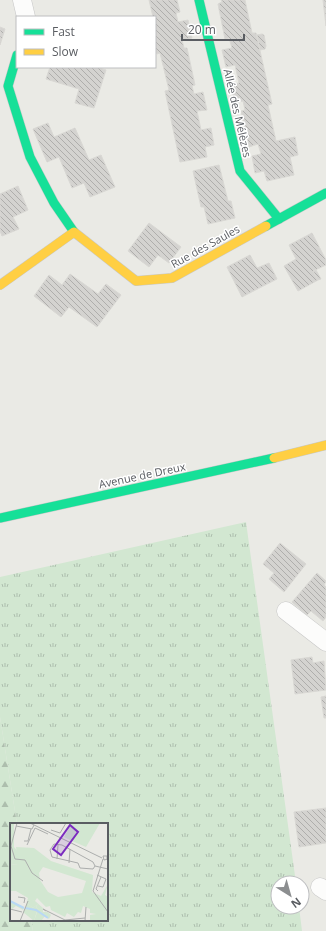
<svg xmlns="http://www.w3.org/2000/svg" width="326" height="931" font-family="'Open Sans',sans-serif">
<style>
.grass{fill:url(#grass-tufts)}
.forest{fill:url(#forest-firs)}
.building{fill:url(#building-back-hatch);stroke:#d9d8d4}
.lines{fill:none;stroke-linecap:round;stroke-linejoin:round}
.street-casing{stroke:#c7c7c7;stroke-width:19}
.fast-casing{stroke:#c7c8c8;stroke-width:10}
.slow-casing{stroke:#c7c8c8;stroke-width:10}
.street{stroke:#fcfcfb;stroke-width:18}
.fast{stroke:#16e098;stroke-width:9}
.slow{stroke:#ffcf43;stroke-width:9}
.labels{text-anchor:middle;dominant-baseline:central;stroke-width:3;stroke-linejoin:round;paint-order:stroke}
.street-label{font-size:11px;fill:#5a5d62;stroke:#fff}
.inset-river{fill:none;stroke:#b8d8f5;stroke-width:2}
.inset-road{fill:none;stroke:#acaead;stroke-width:1}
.view{fill:#7b2cbf;fill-opacity:0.15;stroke:#7b2cbf;stroke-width:2}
.inset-edge{fill:none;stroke:#5a5d62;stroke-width:2}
</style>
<defs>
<pattern id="grass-tufts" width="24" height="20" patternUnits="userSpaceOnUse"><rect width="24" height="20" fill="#d2e7d1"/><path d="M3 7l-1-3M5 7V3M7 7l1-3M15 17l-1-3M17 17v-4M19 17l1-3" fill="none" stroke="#adbead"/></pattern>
<pattern id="forest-firs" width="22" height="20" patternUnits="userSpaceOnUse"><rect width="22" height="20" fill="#d2e7d1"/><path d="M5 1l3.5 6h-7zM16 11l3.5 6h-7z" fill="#adbead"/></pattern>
<pattern id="building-back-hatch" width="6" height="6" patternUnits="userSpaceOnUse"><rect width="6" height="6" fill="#d4d3d0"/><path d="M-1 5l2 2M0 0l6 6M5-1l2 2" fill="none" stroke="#afaeac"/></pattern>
</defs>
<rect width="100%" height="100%" fill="#eaeae5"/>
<polygon class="grass" points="246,522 296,883 278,883 278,907 299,907 302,931 33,931 31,920 107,920 107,824 17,824 0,717 0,577"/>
<polygon class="forest" points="0,717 17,824 11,824 11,920 31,920 33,931 0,931"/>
<g class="building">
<polygon points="149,0 177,0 180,12 176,13 178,22 188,20 192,38 182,40 184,48 187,48 195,85 192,86 194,94 203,92 207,110 197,111 201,130 211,128 214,145 205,147 207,157 180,162 165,91 169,90 160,53 157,54 155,46 155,17 153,17"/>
<polygon points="221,0 245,0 252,33 256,33 272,104 268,105 276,141 295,137 298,155 290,157 294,175 267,181 264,171 255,173 252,156 261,154 258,144 249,147 241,111 245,110 243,101 234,103 230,85 239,83 235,65 226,67 222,50 232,48 229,38 225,39 218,4 222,2"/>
<polygon points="323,0 326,0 326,26"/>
<polygon points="0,27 5,29 0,45"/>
<polygon points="262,34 264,35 266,46 265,49 260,50 257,35"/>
<polygon points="50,67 96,67 106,70 94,108 75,103 79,89 46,79"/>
<polygon points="48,123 54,137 75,128 89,160 101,155 115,187 90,197 84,183 72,188 59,157 47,162 33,129"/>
<polygon points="219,165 228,201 231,201 235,218 208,224 204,207 201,207 193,171"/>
<polygon points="18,186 28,210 13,217 19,229 2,236 0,231 0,194"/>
<polygon points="149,223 181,247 169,263 158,255 149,267 128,251"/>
<polygon points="312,233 326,260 326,265 313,271 318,280 298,291 284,266 296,259 289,245"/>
<polygon points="250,255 257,268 269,263 277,279 242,297 227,267"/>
<polygon points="316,270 321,279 318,280 313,271"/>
<polygon points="70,274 98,294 106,284 121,295 97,327 69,307 61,317 34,296 49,275 62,285"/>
<polygon points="280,543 306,564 284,592 269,579 274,573 263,564"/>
<polygon points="317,573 326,581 324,585 326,587 326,617 323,621 311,611 307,615 292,602"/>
<polygon points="312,657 313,663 324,661 326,690 295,694 291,660"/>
<polygon points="326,696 326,718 324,718 321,697"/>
<polygon points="326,808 326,843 299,847 294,812"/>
</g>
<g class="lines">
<g class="street-casing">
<g id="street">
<polyline points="22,0 26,17"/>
<polyline points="286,611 326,642"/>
<polyline points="320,887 326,891"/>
</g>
</g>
<g class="fast-casing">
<g id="fast">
<polyline points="199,0 240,171 279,219"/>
<polyline points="17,55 8,86 30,157 54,203 74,232"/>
<polyline points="266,226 326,193"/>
<polyline points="0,518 274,458"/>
</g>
</g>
<g class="slow-casing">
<g id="slow">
<polyline points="0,285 74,232 136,281 172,278 266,226"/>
<polyline points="274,458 326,445"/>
</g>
</g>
<use href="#street" class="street"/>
<use href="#fast" class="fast"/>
<use href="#slow" class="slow"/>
</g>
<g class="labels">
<g class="street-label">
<text transform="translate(238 113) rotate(77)">Allée des Mélèzes</text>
<text transform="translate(205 246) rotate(-29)">Rue des Saules</text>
<text transform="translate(142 475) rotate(-12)">Avenue de Dreux</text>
</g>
</g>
<g transform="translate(10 823)">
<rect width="98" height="98" fill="#eaeae5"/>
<path d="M0 0H4V24L9 30 8 41 0 42ZM62 0H72L62 18 54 14ZM20 76 25 78 33 85V89H37L41 92 37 90 34 93 26 84 28 81 23 85 18 81ZM15 86 27 88 24 98 13 89Z" fill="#d2e7d1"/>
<path d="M72 0H90L76 24 62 18ZM6 24 24 25 41 38 83 52 82 69 91 73 98 61 95 72 98 74V98H80V92L86 91 80 90V86L73 83 71 90 68 89 64 94 57 90 55 94 41 87 40 83 36 84 27 75 25 78 20 77 18 81 23 85 28 81 26 84 34 93 37 89 41 92 39 96 35 93 31 98H24L27 89 15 86 18 75 6 68H1V79L14 85 13 87 6 83 2 86 0 82V42L8 41ZM33 44 76 58 72 70 48 74 38 69 30 57 29 50Z" fill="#d2e7d1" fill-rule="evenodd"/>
<path class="inset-river" d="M0 78 14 85M15 85 26 87 38 95"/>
<path class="inset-road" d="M7 0 1 23 5 36 15 37 22 50 33 58M20 0 92 35M6 3 22 6 24 2M41 7 50 10 56 0M14 18H18L21 6M17 22 25 5 38 11M47 36 48 22M93 36 83 68 98 89M97 36V33H93L94 37 98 36M59 40 60 26M85 43 83 39 52 22 44 21 40 27 42 34 68 40 70 45 83 46 85 43 98 46M87 52 96 56 93 64 88 63M88 68 86 66 91 54M8 74 15 75 14 80M0 86 12 89M36 88 33 86 55 97 75 95M10 98 18 78M75 98 76 84"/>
<path class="view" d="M60 2 68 9 51 32 43 26Z"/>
<rect width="98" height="98" class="inset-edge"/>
</g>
<rect x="16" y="16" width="140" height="52" fill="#ffffff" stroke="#bdbec0"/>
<rect x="24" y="29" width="20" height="6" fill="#16e098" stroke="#bdbec0"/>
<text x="52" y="36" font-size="12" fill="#5a5d62">Fast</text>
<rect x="24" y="49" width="20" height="6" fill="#ffcf43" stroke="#bdbec0"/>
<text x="52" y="56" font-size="12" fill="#5a5d62">Slow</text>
<g transform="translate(290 895) rotate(143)"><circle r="19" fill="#ffffff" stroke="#bdbec0"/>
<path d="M0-3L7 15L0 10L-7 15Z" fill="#8c8e90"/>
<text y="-6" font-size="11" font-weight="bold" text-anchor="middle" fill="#5a5d62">N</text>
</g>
<path d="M182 34v6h62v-6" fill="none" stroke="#5a5d62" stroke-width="2"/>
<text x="188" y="34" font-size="12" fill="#5a5d62" stroke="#ffffff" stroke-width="3" paint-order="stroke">20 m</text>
</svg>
